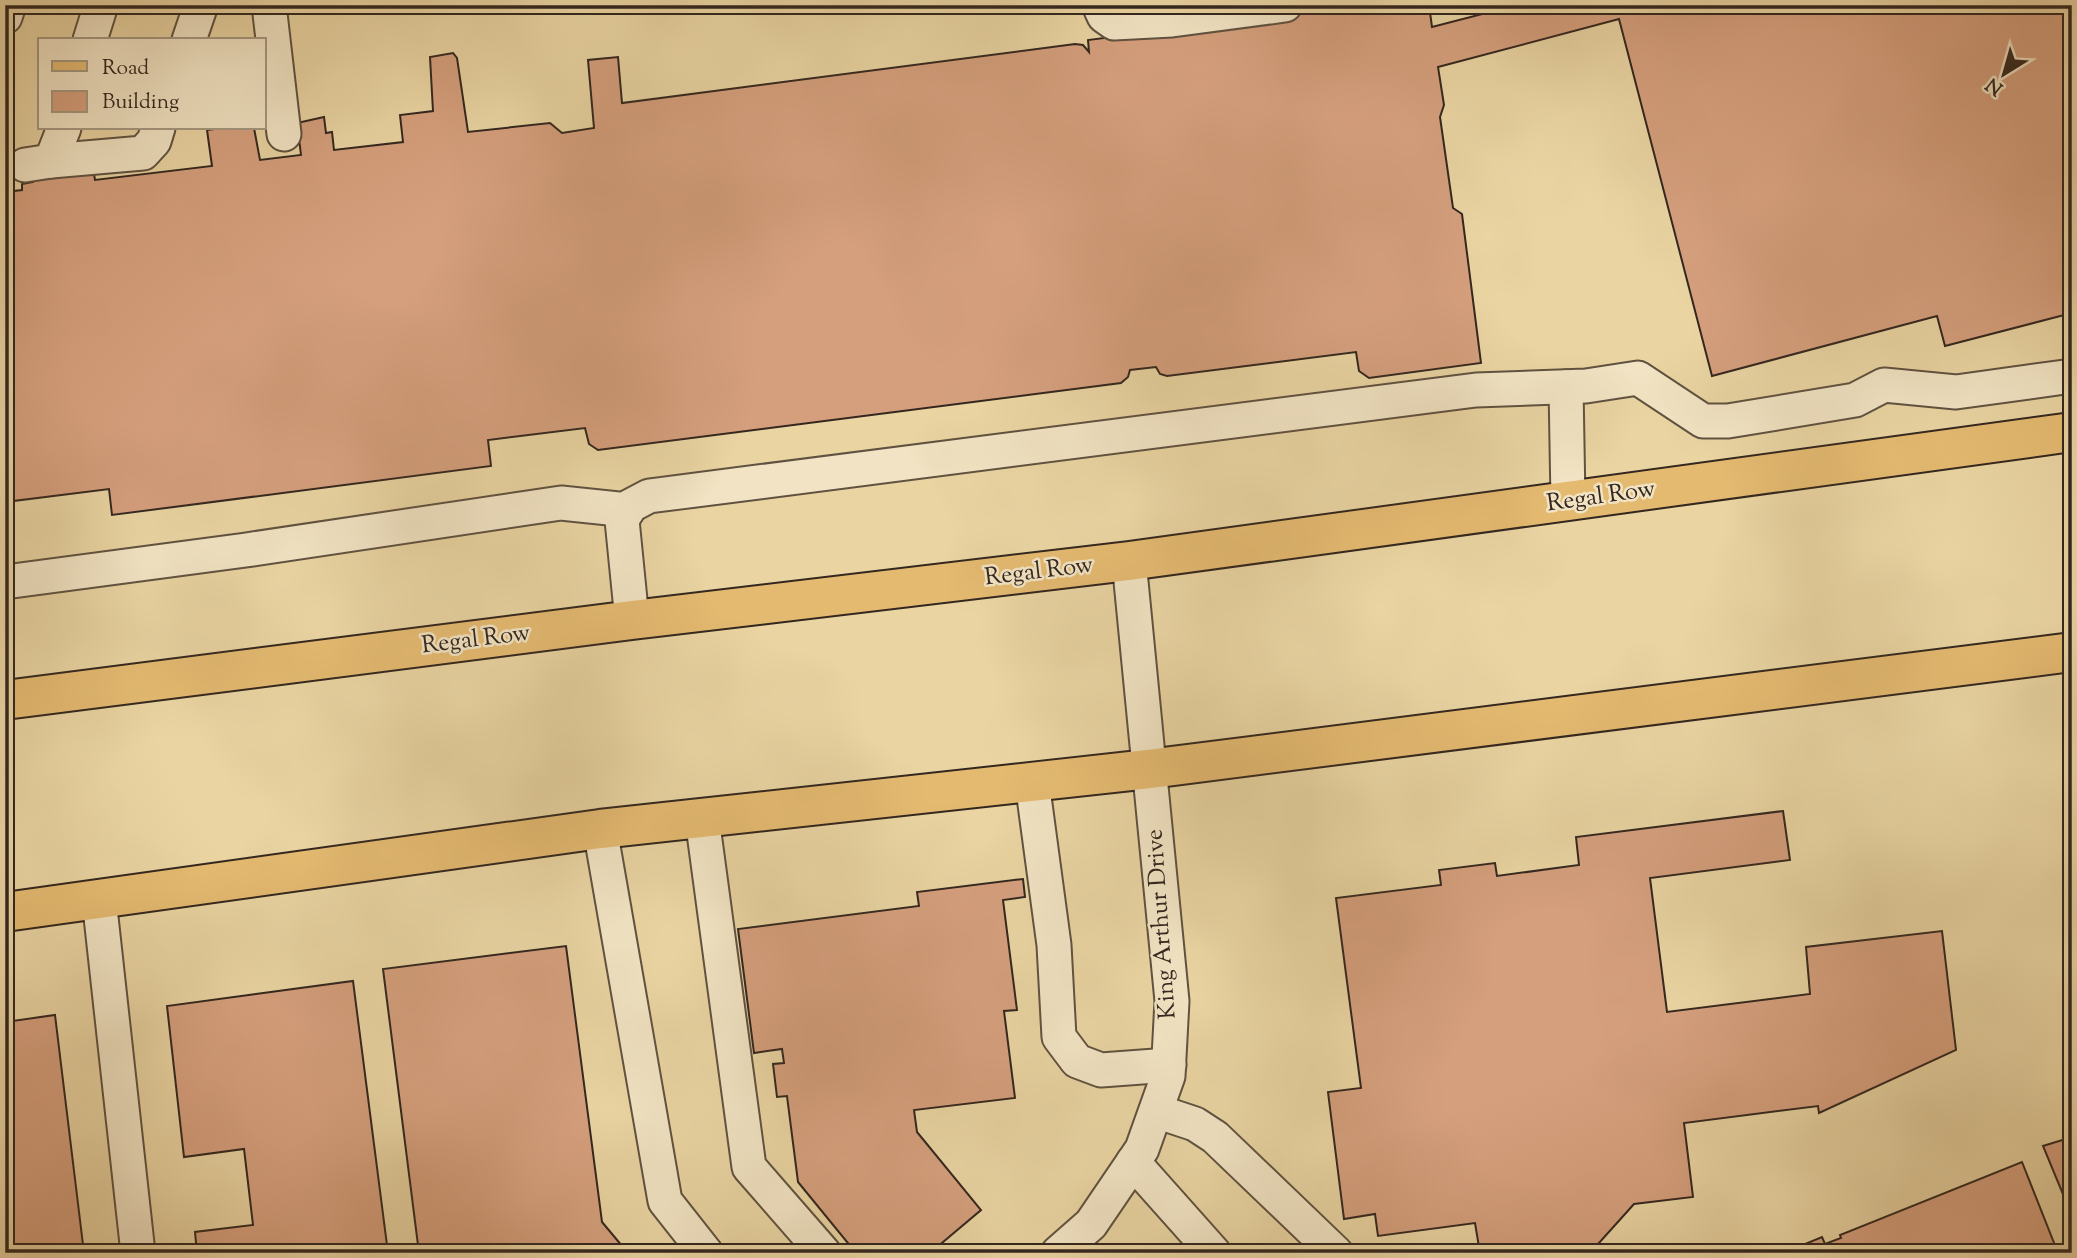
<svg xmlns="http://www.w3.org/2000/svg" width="2077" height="1258" font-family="'Sorts Mill Goudy',serif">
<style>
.building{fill:#d59f7d;stroke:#33271f;stroke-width:2}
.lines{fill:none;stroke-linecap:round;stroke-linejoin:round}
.minor-casing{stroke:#605240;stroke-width:37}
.major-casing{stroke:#33271f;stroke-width:42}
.minor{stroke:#f1e3c3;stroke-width:33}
.major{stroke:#e4ba71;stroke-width:38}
.labels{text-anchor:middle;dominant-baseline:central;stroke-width:5;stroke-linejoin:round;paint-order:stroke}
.street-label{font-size:24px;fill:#33271f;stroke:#f1e3c3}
</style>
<rect width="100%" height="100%" fill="#e9d4a2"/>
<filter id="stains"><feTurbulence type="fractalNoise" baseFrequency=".00286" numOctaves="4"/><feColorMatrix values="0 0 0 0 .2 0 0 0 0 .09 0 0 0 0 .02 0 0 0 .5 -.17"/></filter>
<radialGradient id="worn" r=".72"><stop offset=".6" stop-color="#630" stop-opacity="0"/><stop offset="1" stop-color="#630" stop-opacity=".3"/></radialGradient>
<g class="building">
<polygon points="1361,5 1429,5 1432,27 1517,5 2072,5 2072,313 1945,346 1937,316 1712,376 1619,19 1438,67 1444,105 1440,117 1453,208 1462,214 1481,363 1369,378 1359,371 1356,352 1167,376 1160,374 1156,367 1130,370 1128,377 1121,383 598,450 589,444 585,428 488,440 491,466 112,515 109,489 5,502 5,192 22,190 22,184 33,182 32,173 93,168 95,180 212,166 207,130 222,128 254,128 260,160 301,155 297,123 324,117 326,133 332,132 334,150 403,142 400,115 433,111 430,57 453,53 457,58 468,132 550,123 562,133 594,128 588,60 618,57 622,103 1075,44 1083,45 1089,52 1088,40"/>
<polygon points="1783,811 1790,860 1650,878 1667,1012 1810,994 1806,947 1942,931 1956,1050 1819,1113 1818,1106 1684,1123 1693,1197 1634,1204 1590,1253 1480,1253 1475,1223 1378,1236 1375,1214 1344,1219 1328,1092 1361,1088 1336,898 1441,885 1439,870 1495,863 1497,876 1579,865 1576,837"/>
<polygon points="1023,879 1025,897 1003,900 1017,1010 1004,1011 1015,1098 914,1110 917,1132 981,1210 930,1253 856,1253 798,1182 787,1096 777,1097 773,1064 784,1063 782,1049 754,1053 738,929 919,906 917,892"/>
<polygon points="566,946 602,1222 628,1253 424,1253 418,1245 383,969"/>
<polygon points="353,981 388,1253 197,1253 195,1232 253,1225 244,1149 184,1157 167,1006"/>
<polygon points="55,1015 84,1253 5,1253 5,1022"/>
<polygon points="2072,1137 2072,1216 2043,1146"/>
<polygon points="2022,1162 2058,1253 1808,1253 1805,1244 1822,1237 1825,1244 1841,1238 1840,1235"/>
</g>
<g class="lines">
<g class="minor-casing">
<g id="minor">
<polyline points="269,5 284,134"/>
<polyline points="1099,5 1104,16 1114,23 1172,20 1285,5"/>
<polyline points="5,17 9,5"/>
<polyline points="90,40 101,5"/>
<polyline points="189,40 201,5"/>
<polyline points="51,161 143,153 154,141 158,128"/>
<polyline points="25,165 51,161 64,128"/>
<polyline points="1566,387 1568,501"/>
<polyline points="5,582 246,550 561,503 628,510"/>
<polyline points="632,620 622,520 630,506 649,496 1476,390 1586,386 1638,378 1703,421 1728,421 1855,400 1884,385 1956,392 2072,376"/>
<polyline points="1032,782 1054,945 1059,1037 1077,1061 1101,1070 1169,1065"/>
<polyline points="702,818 749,1167 824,1253"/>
<polyline points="600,829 665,1201 706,1253"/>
<polyline points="99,899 138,1253"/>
<polyline points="1156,1111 1195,1124 1215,1137 1336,1253"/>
<polyline points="1133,1162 1214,1253"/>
<polyline points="1058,1253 1091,1224 1142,1149 1168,1076 1172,1001 1129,561"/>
</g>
</g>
<g class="major-casing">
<g id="major">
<polyline points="5,700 632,620 1129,561 2072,432"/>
<polyline points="5,912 600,829 1149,769 2072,652"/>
</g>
</g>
<use href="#minor" class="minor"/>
<use href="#major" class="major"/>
</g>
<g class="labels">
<g class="street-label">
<text transform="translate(1601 497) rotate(-8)">Regal Row</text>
<text transform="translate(1039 572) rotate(-7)">Regal Row</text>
<text transform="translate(476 640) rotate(-7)">Regal Row</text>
<text transform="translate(1162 924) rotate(-94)">King Arthur Drive</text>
</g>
</g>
<rect width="2077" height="1258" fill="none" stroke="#e9d4a2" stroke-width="28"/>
<rect x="7" y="7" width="2063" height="1244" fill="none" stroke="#33271f" stroke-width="3.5"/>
<rect x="14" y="14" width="2049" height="1230" fill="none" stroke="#33271f" stroke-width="2"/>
<rect x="38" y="38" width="228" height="91" fill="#f1e3c3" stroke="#a59881" stroke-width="2"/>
<rect x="52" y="61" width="35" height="10" fill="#e4ba71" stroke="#a59881" stroke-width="2"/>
<text x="102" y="74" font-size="21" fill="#33271f">Road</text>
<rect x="52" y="91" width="35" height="21" fill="#d59f7d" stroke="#a59881" stroke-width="2"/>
<text x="102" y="108" font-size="21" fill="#33271f">Building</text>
<g transform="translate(2004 74) rotate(217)" stroke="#f1e3c3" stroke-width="5" paint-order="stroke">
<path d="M0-5L12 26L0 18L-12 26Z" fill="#33271f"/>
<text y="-10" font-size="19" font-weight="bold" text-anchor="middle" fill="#33271f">N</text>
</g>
<rect width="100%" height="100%" filter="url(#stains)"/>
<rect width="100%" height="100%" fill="url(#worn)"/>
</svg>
